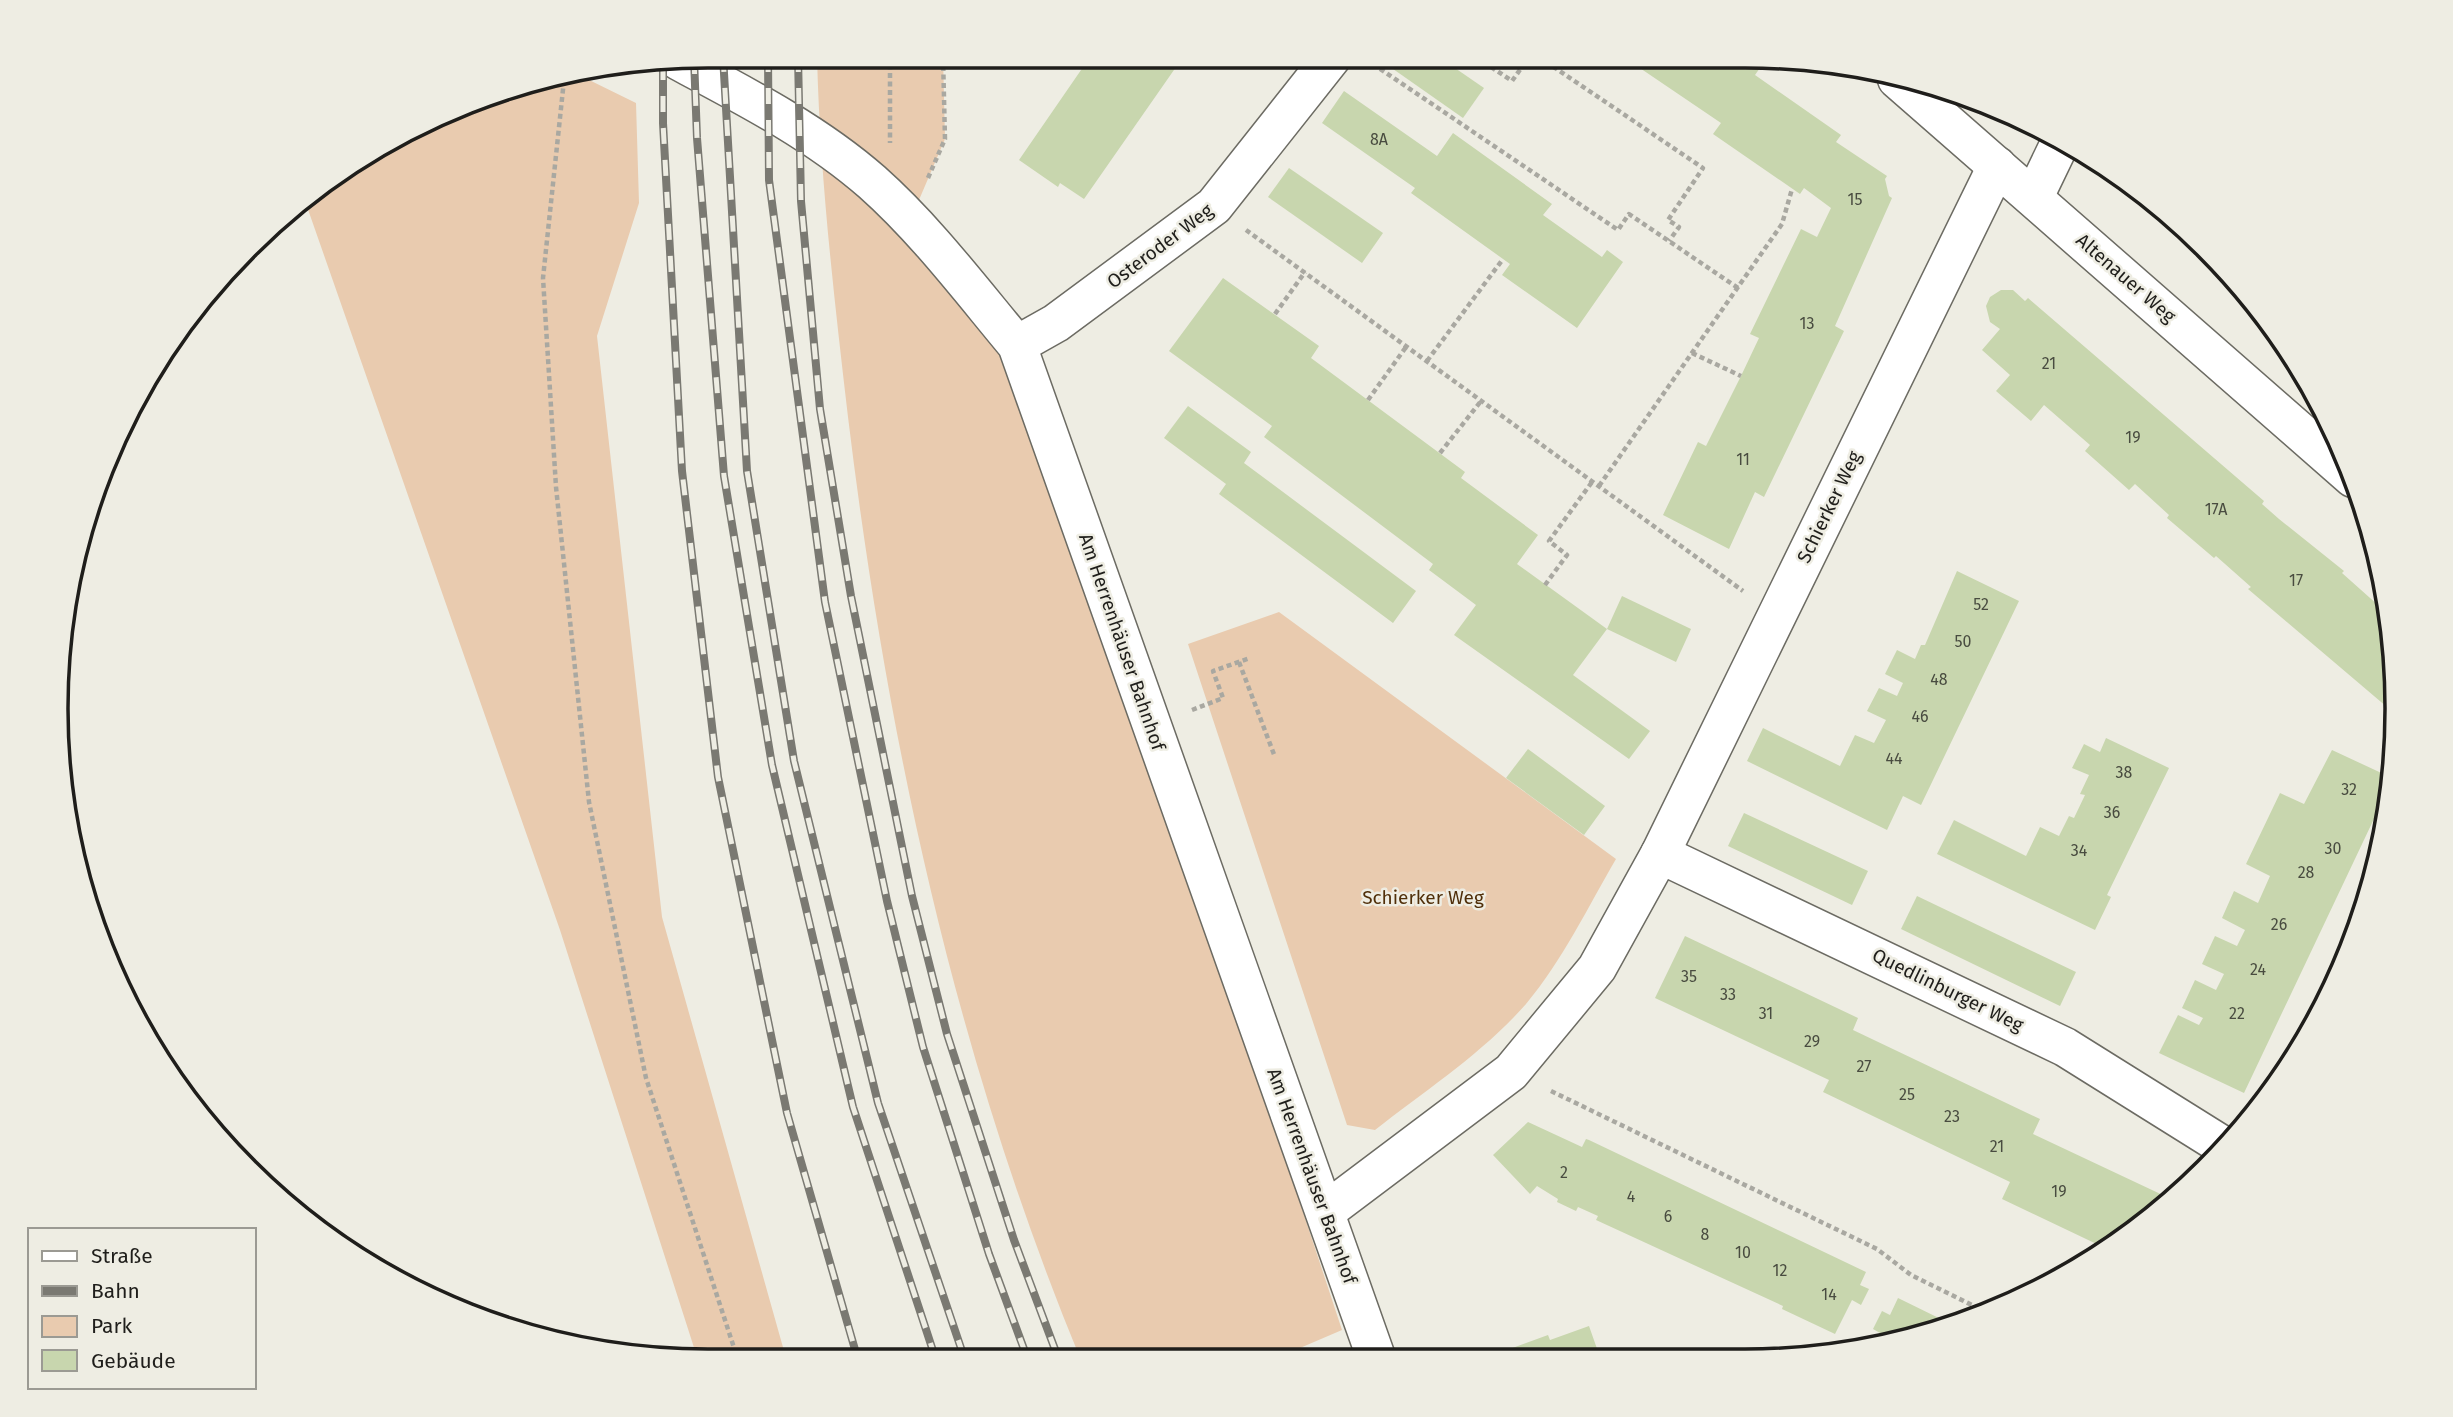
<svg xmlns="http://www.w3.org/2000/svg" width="2453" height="1417" font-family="'Fira Sans',sans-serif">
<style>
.green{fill:#e9cbaf}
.building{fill:#c8d6ae}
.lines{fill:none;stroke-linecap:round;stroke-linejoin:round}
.minor-casing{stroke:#6c6b63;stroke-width:41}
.path{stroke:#a9a8a1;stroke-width:4.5;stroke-dasharray:5 3.5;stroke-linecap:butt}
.minor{stroke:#fff;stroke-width:38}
.rail-casing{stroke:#7a7972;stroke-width:8}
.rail{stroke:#eeede3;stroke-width:5;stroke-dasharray:16;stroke-linecap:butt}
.labels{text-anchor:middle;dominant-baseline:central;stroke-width:5;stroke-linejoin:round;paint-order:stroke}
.number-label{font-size:16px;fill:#494c40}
.street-label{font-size:19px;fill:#1f1e1b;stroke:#eeede3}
.park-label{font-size:19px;fill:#502f09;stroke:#eeede3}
.rim{fill:none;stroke:#1f1e1b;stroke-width:3.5}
</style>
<rect width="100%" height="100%" fill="#eeede3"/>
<g class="green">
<path d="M817 56H943L945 139 910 221 1017 345 1342 1330 1272 1360H1081C956 1059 887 739 848 417 834 297 820 177 817 56Z"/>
<polygon points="583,77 636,103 639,203 597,336 662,917 786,1358 783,1360 698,1360 560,930 304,198 312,191 499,91"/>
<path d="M1279 612 1616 859C1588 907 1562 961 1526 1004 1483 1053 1426 1090 1375 1130L1347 1125 1188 644Z"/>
</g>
<g class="building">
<polygon points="1090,57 1183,57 1084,199 1060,183 1058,187 1019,160"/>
<polygon points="1376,57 1439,57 1484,88 1463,118"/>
<polygon points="1635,57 1751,57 1762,65 1755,75 1841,135 1836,142 1887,176 1885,179 1889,196 1892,198 1835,326 1844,331 1764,497 1755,492 1729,549 1663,515 1698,442 1706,446 1741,376 1759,338 1750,334 1801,229 1817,237 1831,208 1804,188 1800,194 1713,134 1721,123 1631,62"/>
<polygon points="1344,91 1437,156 1453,133 1552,204 1543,215 1602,257 1607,250 1623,262 1577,328 1502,275 1510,264 1411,193 1415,188 1322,123"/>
<polygon points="1289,168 1383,233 1362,263 1268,197"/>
<polygon points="1223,278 1319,346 1311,358 1465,472 1461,478 1538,535 1517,564 1607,629 1573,675 1650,731 1629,759 1454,635 1476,605 1429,570 1433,564 1264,437 1272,426 1169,351"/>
<polygon points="2001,290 2013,290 2025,301 2028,298 2264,501 2262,504 2279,519 2344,571 2342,573 2388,614 2397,708 2394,713 2248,589 2251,587 2216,556 2214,558 2167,518 2169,515 2135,484 2129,490 2085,451 2090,445 2044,405 2031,421 1996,391 2010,375 1982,350 2000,329 1990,322 1986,306 1990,297"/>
<polygon points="1188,406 1251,452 1244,463 1416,591 1393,623 1219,494 1226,484 1164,438"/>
<polygon points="1957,571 2019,601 1921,805 1903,796 1887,830 1747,761 1763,728 1840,766 1855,735 1874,743 1886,720 1867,711 1879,688 1897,696 1903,683 1885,674 1897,650 1915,659 1921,645 1925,645"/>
<polygon points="1622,596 1691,629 1676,662 1607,629"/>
<polygon points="2106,738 2169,768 2107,895 2111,897 2095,930 1937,854 1954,820 2026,856 2040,827 2059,836 2069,816 2074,818 2085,795 2080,794 2089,775 2072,768 2084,744 2100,752"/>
<polygon points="1528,749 1605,806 1584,835 1506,778"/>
<polygon points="2332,750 2390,777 2390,785 2244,1093 2159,1053 2178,1015 2199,1025 2203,1018 2182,1008 2195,980 2216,990 2224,974 2202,964 2215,936 2237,946 2245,930 2222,918 2234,891 2258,903 2270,876 2246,864 2280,793 2304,804"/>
<polygon points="1744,813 1868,871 1852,905 1728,846"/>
<polygon points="1917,896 2076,972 2060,1006 1901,929"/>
<polygon points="1685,936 1858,1018 1853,1030 2040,1119 2033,1134 2169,1198 2105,1248 2002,1199 2010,1182 1823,1092 1829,1080 1655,998"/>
<polygon points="1528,1122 1582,1147 1586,1139 1589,1140 1866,1272 1860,1285 1869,1289 1861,1305 1852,1300 1835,1334 1782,1309 1783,1306 1596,1220 1598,1216 1578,1207 1576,1211 1557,1202 1558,1199 1537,1186 1530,1194 1493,1155"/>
<polygon points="1898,1298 1949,1323 1955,1326 1876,1342 1880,1333 1873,1329 1882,1311 1890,1315"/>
<polygon points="1589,1326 1601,1360 1480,1360 1548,1335 1550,1340"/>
</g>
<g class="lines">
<g class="minor-casing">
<g id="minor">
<path d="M679 61C745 96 815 132 872 182 926 230 971 290 1017 345L1377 1360"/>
<polyline points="1897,79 2353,478"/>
<polyline points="2034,197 2060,143"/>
<polyline points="1017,345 1056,323 1214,206 1332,57"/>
<polyline points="1660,854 2065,1047 2225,1147"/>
<polyline points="1325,1212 1511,1072 1597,968 1660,854 1997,166"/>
</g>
</g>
<g class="path">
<polyline points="890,56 890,143"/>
<polyline points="1539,57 1703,168 1668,220 1679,227 1669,241"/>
<polyline points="1373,64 1618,230 1629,214 1738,288"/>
<polyline points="1491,67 1512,81 1529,57"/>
<polyline points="564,80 543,278 556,487 589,802 646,1078 738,1360"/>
<polyline points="928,178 945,139 943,56"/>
<polyline points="1246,230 1743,591"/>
<polyline points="1275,314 1305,272"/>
<polyline points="1692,353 1741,376"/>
<polyline points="1427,361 1503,259"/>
<polyline points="1368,400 1406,347"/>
<polyline points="1440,453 1481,401"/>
<polyline points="1599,486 1782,224 1792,189"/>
<polyline points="1545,585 1567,555 1549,541 1592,482"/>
<polyline points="1239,662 1275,757"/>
<polyline points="1192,710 1223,698 1213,671 1250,658"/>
<polyline points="2281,1078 2356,929"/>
<polyline points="1551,1091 1877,1249 1911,1275 1986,1312"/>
</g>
<use href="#minor" class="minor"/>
<g class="rail-casing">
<g id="rail">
<polyline points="723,56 747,471 794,761 878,1103 965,1360"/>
<polyline points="768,56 769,180 825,602 887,901 923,1047 989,1254 1028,1360"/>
<polyline points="798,56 801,201 820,409 851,596 912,896 947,1034 1014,1240 1059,1360"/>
<polyline points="694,58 697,138 724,476 772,765 853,1107 936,1360"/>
<polyline points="663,64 663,123 682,471 718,777 787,1113 858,1360"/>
</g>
</g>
<use href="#rail" class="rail"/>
</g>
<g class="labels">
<g class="number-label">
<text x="1379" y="139">8A</text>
<text x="1855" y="199">15</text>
<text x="1807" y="323">13</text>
<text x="2049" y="363">21</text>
<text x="2133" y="437">19</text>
<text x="1743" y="459">11</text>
<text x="2216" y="509">17A</text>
<text x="2296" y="580">17</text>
<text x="1981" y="604">52</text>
<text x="1963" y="641">50</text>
<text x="1939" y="679">48</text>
<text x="1920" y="716">46</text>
<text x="1894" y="758">44</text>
<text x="2124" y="772">38</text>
<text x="2349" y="789">32</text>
<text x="2112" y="812">36</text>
<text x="2333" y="848">30</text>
<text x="2079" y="850">34</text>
<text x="2306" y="872">28</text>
<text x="2279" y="924">26</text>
<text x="2258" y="969">24</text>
<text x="1689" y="976">35</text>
<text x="1728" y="994">33</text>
<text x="1766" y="1013">31</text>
<text x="2237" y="1013">22</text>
<text x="1812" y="1041">29</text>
<text x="1864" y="1066">27</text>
<text x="1907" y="1094">25</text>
<text x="1952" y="1116">23</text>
<text x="1997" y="1146">21</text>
<text x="1564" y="1172">2</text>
<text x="2059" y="1191">19</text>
<text x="1631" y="1196">4</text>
<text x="1668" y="1216">6</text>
<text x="1705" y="1234">8</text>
<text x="1743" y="1252">10</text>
<text x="1780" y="1270">12</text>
<text x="1829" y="1294">14</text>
</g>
<g class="street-label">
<text transform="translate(1160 246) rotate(-37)">Osteroder Weg</text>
<text transform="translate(2126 278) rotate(41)">Altenauer Weg</text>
<text transform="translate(1829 507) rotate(-64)">Schierker Weg</text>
<text transform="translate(1122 642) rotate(71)">Am Herrenhäuser Bahnhof</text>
<text transform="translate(1948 990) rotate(26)">Quedlinburger Weg</text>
<text transform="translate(1312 1176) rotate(70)">Am Herrenhäuser Bahnhof</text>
</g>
<g class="park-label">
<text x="1423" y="897">Schierker Weg</text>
</g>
</g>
<path d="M0 0H2453V1417H0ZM708 68H1745A640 640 0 0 1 2385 708V709A640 640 0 0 1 1745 1349H708A640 640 0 0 1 68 709V708A640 640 0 0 1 708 68Z" fill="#eeede3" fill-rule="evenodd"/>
<path class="rim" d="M708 68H1745A640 640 0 0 1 2385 708V709A640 640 0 0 1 1745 1349H708A640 640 0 0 1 68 709V708A640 640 0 0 1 708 68Z"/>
<rect x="28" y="1228" width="228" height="161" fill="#eeede3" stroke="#9b9a93" stroke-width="2"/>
<rect x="42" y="1251" width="35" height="10" fill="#ffffff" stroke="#9b9a93" stroke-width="2"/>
<text x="91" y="1263" font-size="21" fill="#1f1e1b">Straße</text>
<rect x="42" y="1286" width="35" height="10" fill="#7a7972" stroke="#9b9a93" stroke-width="2"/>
<text x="91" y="1298" font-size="21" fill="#1f1e1b">Bahn</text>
<rect x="42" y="1316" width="35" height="21" fill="#e9cbaf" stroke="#9b9a93" stroke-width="2"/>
<text x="91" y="1333" font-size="21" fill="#1f1e1b">Park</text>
<rect x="42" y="1350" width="35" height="21" fill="#c8d6ae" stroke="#9b9a93" stroke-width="2"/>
<text x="91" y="1368" font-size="21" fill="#1f1e1b">Gebäude</text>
</svg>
